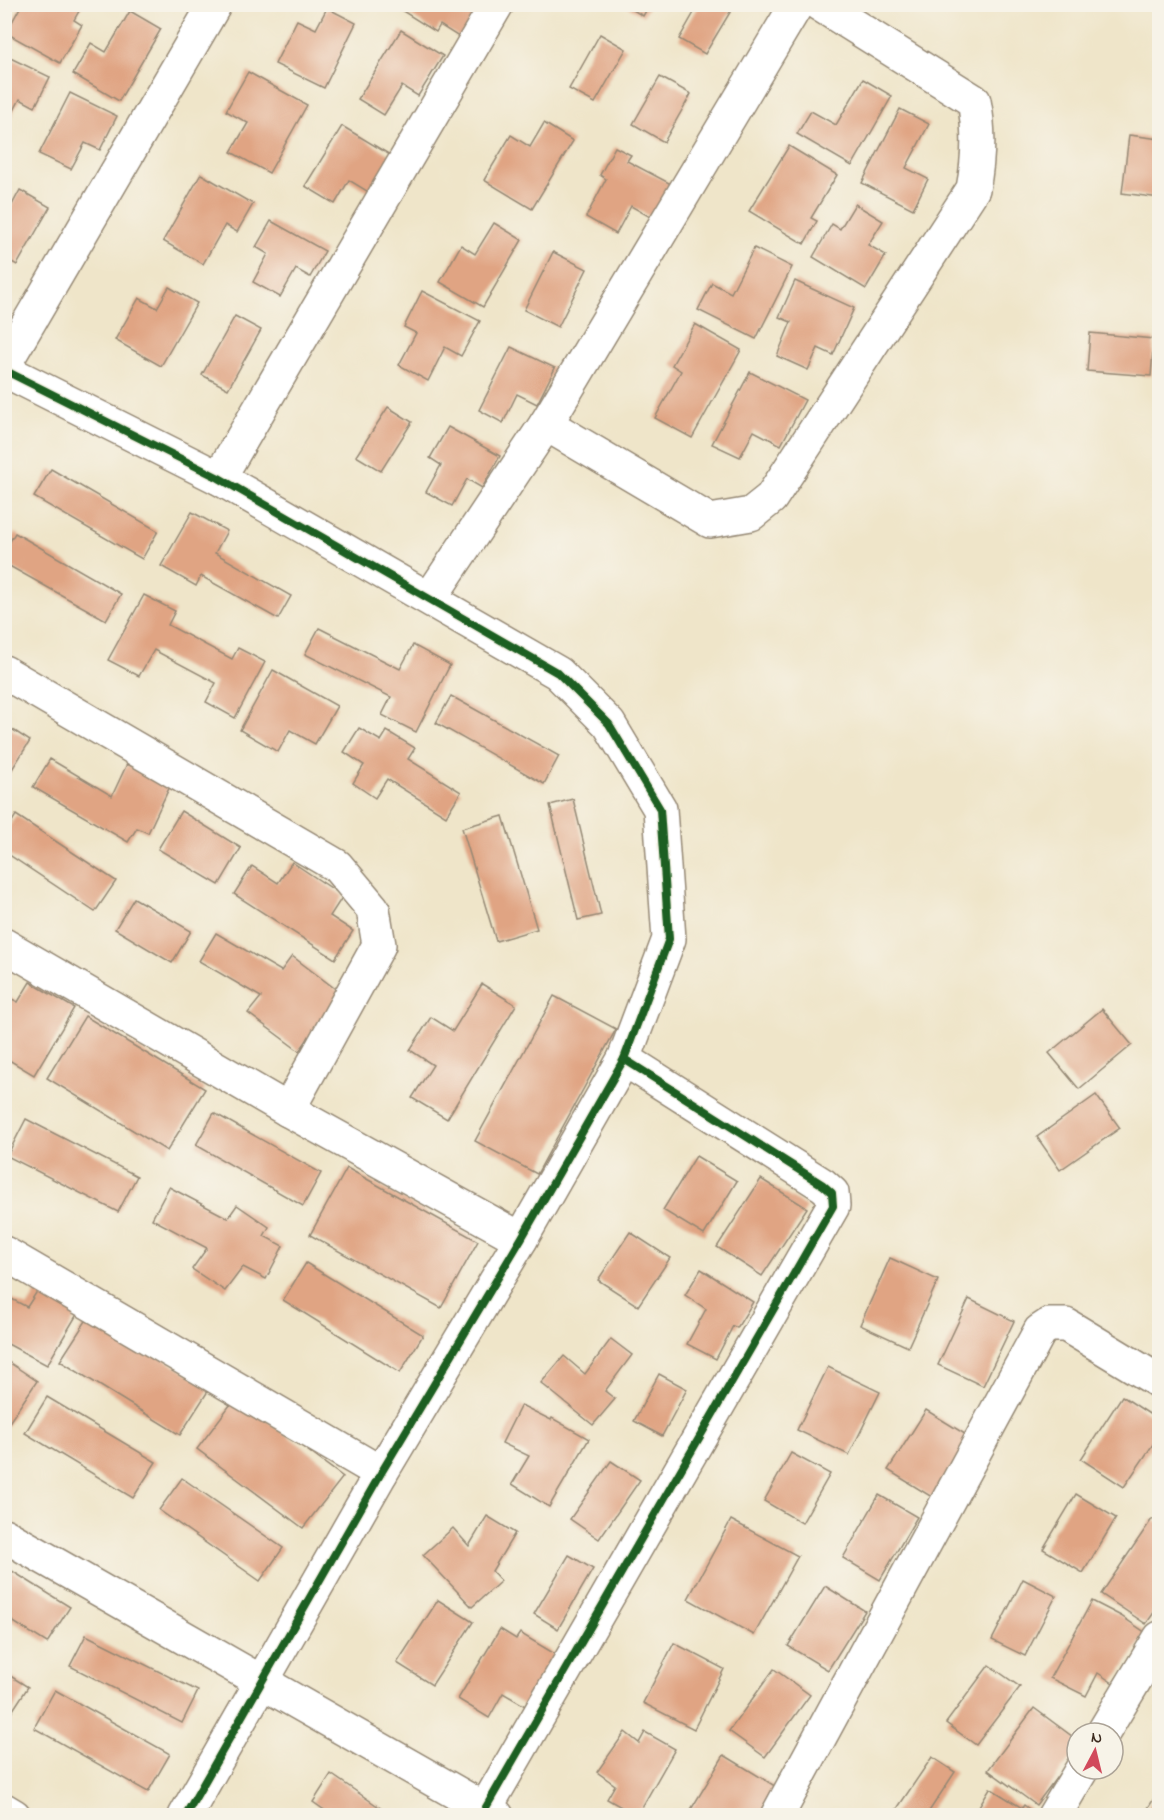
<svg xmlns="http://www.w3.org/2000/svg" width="1164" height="1820" font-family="'Indie Flower',sans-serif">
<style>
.building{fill:#e0a483}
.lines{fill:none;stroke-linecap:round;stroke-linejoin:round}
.street-casing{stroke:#958874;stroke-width:36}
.street{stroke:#fff;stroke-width:33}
.cycleway-casing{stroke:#f7f3e8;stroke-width:11}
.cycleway{stroke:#1b5e20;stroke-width:8}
</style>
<rect width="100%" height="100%" fill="#f7f3e8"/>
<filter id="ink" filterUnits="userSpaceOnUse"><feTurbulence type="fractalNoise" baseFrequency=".0167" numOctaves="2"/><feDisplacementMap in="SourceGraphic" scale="12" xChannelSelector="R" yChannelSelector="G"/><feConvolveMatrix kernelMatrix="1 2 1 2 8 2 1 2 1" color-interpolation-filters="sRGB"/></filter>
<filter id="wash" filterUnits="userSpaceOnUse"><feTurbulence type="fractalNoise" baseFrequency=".008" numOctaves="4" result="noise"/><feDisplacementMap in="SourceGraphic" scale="24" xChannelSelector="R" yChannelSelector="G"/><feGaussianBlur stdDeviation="1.35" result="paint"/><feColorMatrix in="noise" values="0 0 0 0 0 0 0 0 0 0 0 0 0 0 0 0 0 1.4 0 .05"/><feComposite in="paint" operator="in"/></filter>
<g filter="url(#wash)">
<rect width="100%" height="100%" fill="#efe5c9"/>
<g id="blocks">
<g class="building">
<polygon points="22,4 83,4 74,20 82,25 60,63 6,33"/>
<polygon points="404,4 472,4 484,12 465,41 440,25 436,32 401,10"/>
<polygon points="623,4 650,4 643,16"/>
<polygon points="699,4 735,4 705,54 679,39"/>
<polygon points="327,8 356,23 324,88 275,64 297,20 316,29"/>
<polygon points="130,11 161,29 119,101 73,74 91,43 106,52"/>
<polygon points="401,30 443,56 418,96 402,86 384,115 358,99"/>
<polygon points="600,34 626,49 595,103 569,89"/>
<polygon points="4,55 50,77 35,107 20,99 4,130"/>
<polygon points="248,72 307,105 269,173 231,152 248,123 226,111"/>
<polygon points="660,77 691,94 664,142 633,124"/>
<polygon points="863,79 892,96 852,166 797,134 811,111 836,125"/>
<polygon points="70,93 117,116 100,150 85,143 71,169 39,154"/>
<polygon points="900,109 929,124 906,168 928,179 913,209 862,183"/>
<polygon points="544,123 573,141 532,209 484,180 511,135 530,147"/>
<polygon points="342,126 397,159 375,196 349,180 335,204 305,186"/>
<polygon points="1129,135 1160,139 1160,198 1122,193"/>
<polygon points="789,146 837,175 811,218 817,221 804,244 749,211"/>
<polygon points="615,147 631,155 627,161 671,184 652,218 631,206 616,234 586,217 606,179 600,175"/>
<polygon points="201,174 253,204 237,232 225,225 203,264 163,241"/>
<polygon points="20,190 50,207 17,265 5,258 5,218"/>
<polygon points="855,204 883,221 868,245 886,255 866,289 813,257 832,224 840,229"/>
<polygon points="271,221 325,251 310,277 296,269 280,297 253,282 268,254 256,247"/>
<polygon points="494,223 522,240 483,307 440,282 461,245 475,254"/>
<polygon points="754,248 792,267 756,339 698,310 712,283 731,293"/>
<polygon points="553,252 587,269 558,327 524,310"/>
<polygon points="795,281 854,308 833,355 818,348 808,370 777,356 791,322 779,317"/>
<polygon points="169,287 197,303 161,366 115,340 139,298 157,308"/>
<polygon points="422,291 480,321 461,356 445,347 428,381 399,365 416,333 404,327"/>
<polygon points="235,316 261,330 228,389 202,375"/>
<polygon points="695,324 741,350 692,438 655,418 681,371 672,365"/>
<polygon points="1090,333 1154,339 1151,376 1087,371"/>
<polygon points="511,347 555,368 537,404 517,394 503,423 479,410"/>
<polygon points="750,372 805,400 781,445 754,431 740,457 712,444"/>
<polygon points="388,407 412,422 381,471 356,456"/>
<polygon points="448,427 500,456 482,488 467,479 452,506 426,492 441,465 430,458"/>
<polygon points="51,469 158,531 142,559 34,497"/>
<polygon points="192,512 227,531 215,553 291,596 278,619 201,576 196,586 161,566"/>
<polygon points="15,533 121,594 106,620 4,563 4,551"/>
<polygon points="144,595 175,611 168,625 232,659 238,648 265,662 235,718 206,702 216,683 154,650 139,676 108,660"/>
<polygon points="319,628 400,669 413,645 450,665 416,732 382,715 391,697 305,654"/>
<polygon points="273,670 337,706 315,744 290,730 278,752 240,730"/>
<polygon points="451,696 559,756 544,784 436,723"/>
<polygon points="4,724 30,741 9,774 4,772"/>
<polygon points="359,728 381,741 387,731 415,748 408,759 461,792 446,816 387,779 375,798 353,783 364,765 344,752"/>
<polygon points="50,759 112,796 127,764 171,784 148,833 137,828 128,842 33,787"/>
<polygon points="573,799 601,915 578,920 550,805"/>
<polygon points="181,811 241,848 219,885 158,849"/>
<polygon points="16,815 116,881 95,912 5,852 5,833"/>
<polygon points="503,816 537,929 496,941 462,828"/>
<polygon points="292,862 343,896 330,916 353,931 335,959 234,894 252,866 278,883"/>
<polygon points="134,898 191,931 172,963 115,929"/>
<polygon points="216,933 281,971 292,956 342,994 299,1051 248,1013 261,997 199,961"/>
<polygon points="30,982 74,1008 34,1075 4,1057 4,995 18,1002"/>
<polygon points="482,984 516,1005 447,1119 412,1098 433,1065 410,1050 431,1017 453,1031"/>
<polygon points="554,996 616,1029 537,1174 475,1141"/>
<polygon points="1102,1009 1132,1045 1079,1089 1049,1053"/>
<polygon points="85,1016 205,1089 167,1151 47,1078"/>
<polygon points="1096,1095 1120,1128 1060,1170 1037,1137"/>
<polygon points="214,1113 321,1173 303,1206 196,1145"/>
<polygon points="26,1119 137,1176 118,1212 7,1156"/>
<polygon points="696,1156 737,1181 704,1235 663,1210"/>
<polygon points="347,1168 478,1241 441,1308 310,1235"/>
<polygon points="761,1179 807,1208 762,1276 717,1247"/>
<polygon points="169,1187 228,1218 237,1205 269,1227 264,1236 283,1246 266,1279 243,1267 225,1291 192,1269 207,1248 152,1219"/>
<polygon points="630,1232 670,1258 638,1306 598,1280"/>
<polygon points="890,1258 938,1280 908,1347 860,1325"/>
<polygon points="306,1263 423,1335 400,1373 283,1300"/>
<polygon points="701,1269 753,1302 737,1328 733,1326 716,1359 687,1344 706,1309 685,1295"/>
<polygon points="43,1282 82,1306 47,1365 4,1342 4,1295 27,1307"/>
<polygon points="969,1299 1014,1321 983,1386 938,1365"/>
<polygon points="91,1313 210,1388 180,1435 60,1361"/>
<polygon points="611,1339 632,1355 605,1391 615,1399 593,1425 541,1383 564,1356 585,1374"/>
<polygon points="4,1359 37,1381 4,1430"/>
<polygon points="828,1367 880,1392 849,1455 797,1430"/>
<polygon points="659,1374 687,1389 662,1436 634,1421"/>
<polygon points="1122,1396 1160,1421 1160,1434 1124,1487 1081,1459"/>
<polygon points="47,1397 156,1462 133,1498 25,1433"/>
<polygon points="236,1397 343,1477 303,1528 197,1449"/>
<polygon points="521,1405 551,1420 552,1418 589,1439 549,1507 512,1484 529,1456 502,1443"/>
<polygon points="926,1410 973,1439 935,1499 888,1470"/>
<polygon points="791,1453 830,1474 802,1523 764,1501"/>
<polygon points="611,1461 640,1480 599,1539 570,1519"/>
<polygon points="182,1478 283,1548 260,1581 159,1510"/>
<polygon points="1076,1494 1116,1518 1083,1573 1043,1549"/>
<polygon points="879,1495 917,1517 880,1580 843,1558"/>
<polygon points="487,1516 515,1533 492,1571 501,1581 472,1607 423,1555 453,1528 469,1546"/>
<polygon points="1152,1519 1160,1524 1160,1604 1146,1624 1101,1594"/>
<polygon points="731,1520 798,1556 754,1635 688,1599"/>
<polygon points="569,1555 593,1569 558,1629 534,1614"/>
<polygon points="4,1566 70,1607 47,1643 4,1616"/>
<polygon points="1023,1579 1056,1596 1025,1656 992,1640"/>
<polygon points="825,1586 865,1611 828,1670 788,1646"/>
<polygon points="438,1600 473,1622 432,1685 397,1663"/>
<polygon points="1092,1601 1121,1616 1146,1633 1113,1683 1098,1673 1086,1696 1050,1678"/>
<polygon points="500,1629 516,1639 520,1633 555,1654 525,1706 503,1693 489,1718 458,1699"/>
<polygon points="86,1635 198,1691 182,1723 70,1666"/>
<polygon points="674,1643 724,1669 694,1729 643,1703"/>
<polygon points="989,1665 1020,1687 976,1745 946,1723"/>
<polygon points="774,1669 810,1695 765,1757 729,1731"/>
<polygon points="4,1672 28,1687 11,1713 4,1709"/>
<polygon points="55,1690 170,1754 148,1792 34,1728"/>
<polygon points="1034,1708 1077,1740 1077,1750 1036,1805 988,1770"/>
<polygon points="625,1732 639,1743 645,1732 675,1749 637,1816 607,1799 615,1785 597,1772"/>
<polygon points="724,1755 778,1788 761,1816 687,1816"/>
<polygon points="932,1757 955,1772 926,1816 892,1816"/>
<polygon points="331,1774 392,1816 333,1816 313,1802"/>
<polygon points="990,1788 1022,1808 1024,1805 1038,1816 973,1816"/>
<polygon points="1160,1789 1160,1816 1143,1816"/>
</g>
</g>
</g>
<g filter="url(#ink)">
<use href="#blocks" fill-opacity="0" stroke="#958874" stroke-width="1.5"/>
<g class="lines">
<g class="street-casing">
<g id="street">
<polyline points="4,365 215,4"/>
<polyline points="4,370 219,478 558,673 609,724 660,809 669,939 624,1059 521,1239 381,1473 185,1816"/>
<path d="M546 424 710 521 751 514 771 498 973 189C979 158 980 131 974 101L819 4"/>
<polyline points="219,478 497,4"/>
<polyline points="430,598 546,424 797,4"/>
<polyline points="4,672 337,866 373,909 379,945 288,1110"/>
<polyline points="4,945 288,1110 521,1239"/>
<polyline points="4,1253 381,1473"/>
<polyline points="4,1535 497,1816"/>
<polyline points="1103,1733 1160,1638"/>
<polyline points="485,1809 833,1206 832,1193 823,1185 624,1059"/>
<polyline points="4,1810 14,1816"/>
<polyline points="777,1816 1040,1331 1049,1325 1066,1325 1160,1382"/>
<polyline points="1054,1816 1082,1769"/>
</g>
</g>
<use href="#street" class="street"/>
<g class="cycleway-casing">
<g id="cycleway">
<polyline points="4,370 219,478 558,673 609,724 660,809 669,939 624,1059 521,1239 381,1473 185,1816"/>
<polyline points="485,1809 833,1206 832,1193 823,1185 624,1059"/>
</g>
</g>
<use href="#cycleway" class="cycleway"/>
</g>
</g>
<rect width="1164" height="1820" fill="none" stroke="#f7f3e8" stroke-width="24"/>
<g transform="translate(1095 1751) rotate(7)"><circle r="28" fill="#f7f3e8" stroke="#aca397" stroke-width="1.5"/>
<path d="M0-4.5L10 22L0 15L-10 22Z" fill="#d1495b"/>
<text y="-9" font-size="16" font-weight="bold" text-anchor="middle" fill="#3b2a1e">N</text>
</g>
</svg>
